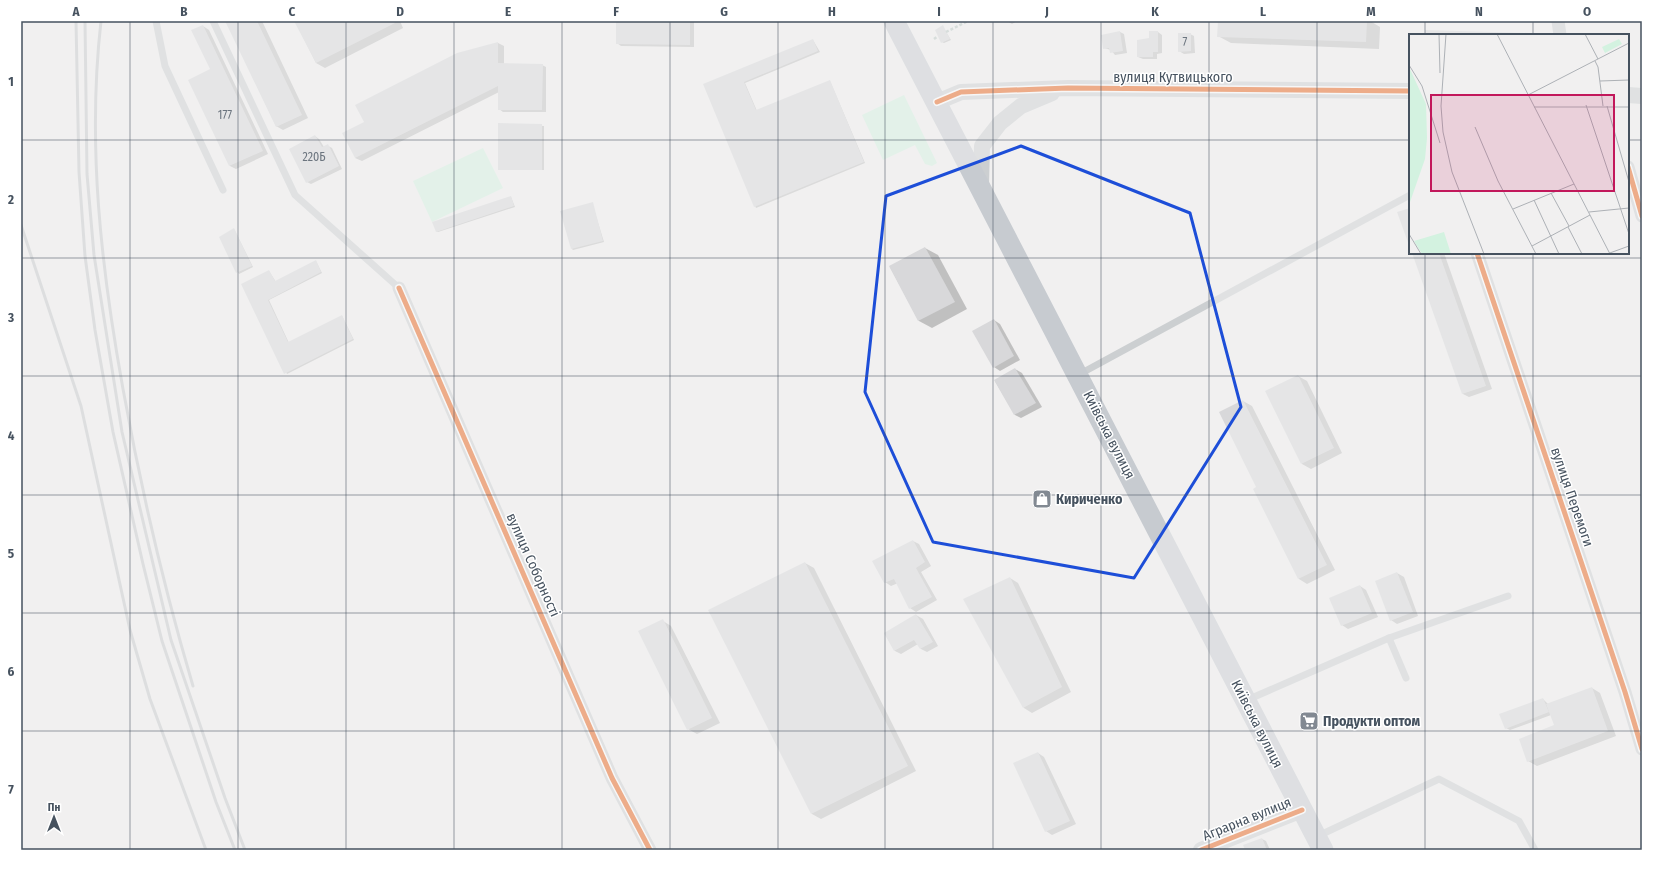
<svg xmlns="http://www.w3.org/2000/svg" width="1663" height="871" font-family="'Fira Sans Condensed',sans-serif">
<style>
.green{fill:#d3f2e0}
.shadow{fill:#0003}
.building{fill:#d8d8da}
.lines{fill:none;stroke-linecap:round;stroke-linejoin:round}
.path{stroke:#b8c6c2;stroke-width:2.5;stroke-dasharray:3 2;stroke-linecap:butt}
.service{stroke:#cccfd1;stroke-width:7}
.minor{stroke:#cccfd1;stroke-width:13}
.tertiary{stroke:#cccfd1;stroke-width:16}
.primary{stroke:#c7cbd0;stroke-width:21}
.rail{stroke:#c6c8cb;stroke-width:3}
.cycleway-casing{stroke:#fff;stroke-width:8}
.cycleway{stroke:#e8590c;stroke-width:5}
.marked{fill:none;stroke:#1d4ed8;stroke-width:3;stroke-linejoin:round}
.grid{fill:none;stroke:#46525f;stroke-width:1;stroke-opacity:0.55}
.labels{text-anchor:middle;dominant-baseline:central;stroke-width:3;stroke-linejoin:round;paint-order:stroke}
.number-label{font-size:12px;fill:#6c757f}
.street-label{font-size:14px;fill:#46525f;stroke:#fff}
.poi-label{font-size:14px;font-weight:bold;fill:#46525f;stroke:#fff;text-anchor:start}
.inset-road{fill:none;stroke:#adb1b6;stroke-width:1}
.view{fill:#c2185b;fill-opacity:0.15;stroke:#c2185b;stroke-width:2}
.inset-edge{fill:none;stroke:#46525f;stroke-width:2}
.neatline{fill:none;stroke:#46525f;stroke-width:1.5}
.grid-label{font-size:13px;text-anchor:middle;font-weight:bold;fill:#46525f}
</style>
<rect width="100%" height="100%" fill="#f1f0f0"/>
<g class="green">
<polygon points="904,95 937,163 932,166 925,164 915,145 883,160 862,115"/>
<polygon points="483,148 503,188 432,222 413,181"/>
</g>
<g class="shadow">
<polygon points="226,21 262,21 308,118 283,130 276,126"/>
<polygon points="295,21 400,21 403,28 325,68 316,63"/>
<polygon points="617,21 694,21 694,47 621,46 617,43"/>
<polygon points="725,21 784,21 784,22"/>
<polygon points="1007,21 1017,21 1012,24"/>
<polygon points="1219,21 1370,21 1380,27 1379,49 1231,43 1218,36"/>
<polygon points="203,26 209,30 268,154 236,169 230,166"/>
<polygon points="943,27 951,40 944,43 942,42"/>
<polygon points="1120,32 1124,34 1127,53 1115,55 1111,50 1104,48"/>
<polygon points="1158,32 1162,35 1162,53 1157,54 1157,59 1143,59 1138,57 1144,39 1150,39"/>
<polygon points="1190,34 1194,36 1195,53 1184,54 1179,51"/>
<polygon points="813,40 820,52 745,83 757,111 830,81 865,163 756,208 704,85"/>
<polygon points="498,43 504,46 504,64 542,65 546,67 546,112 503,112 499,109 499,92 362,161 355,158 365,122"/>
<polygon points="499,124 544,126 544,170 499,169"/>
<polygon points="315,136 319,139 324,147 328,146 332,148 342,169 311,184 307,182"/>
<polygon points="511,197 515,207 438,232 436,231"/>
<polygon points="592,203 604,242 573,250 572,249"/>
<polygon points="234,229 253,267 239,274 221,238"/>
<polygon points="925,248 938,255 967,309 932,328 919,321 890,267"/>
<polygon points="1413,253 1444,253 1492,389 1469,397 1463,394"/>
<polygon points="316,261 322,273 269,300 289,343 342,316 354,340 287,374 243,284 269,271 276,282"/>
<polygon points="994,320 1000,324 1020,360 1000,371 994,367"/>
<polygon points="1015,369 1022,373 1042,407 1021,418 1015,415 995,381"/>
<polygon points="1298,376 1307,381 1342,453 1311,469 1302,464"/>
<polygon points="1243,401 1252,406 1335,570 1307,584 1299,579 1254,489 1258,488"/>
<polygon points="913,541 919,544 931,566 921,572 937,600 916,612 910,608 898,583 891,586 885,582"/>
<polygon points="805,563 814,568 916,771 821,819 812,814 710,611"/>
<polygon points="1397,573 1404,577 1418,616 1397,624 1391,620"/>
<polygon points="1010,578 1018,583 1071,692 1032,713 1024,708"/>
<polygon points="1360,586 1366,590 1378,617 1348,629 1342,625"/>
<polygon points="916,615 923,619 938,646 927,652 921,649 918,644 901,654 895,651 885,634"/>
<polygon points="663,621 671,626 720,723 697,734 688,729"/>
<polygon points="1592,688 1600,693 1616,736 1537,766 1528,761 1556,726 1551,715 1510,730 1506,728 1543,699 1548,704"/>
<polygon points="1038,753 1044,757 1076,824 1052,835 1046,831"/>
<polygon points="1262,839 1266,841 1270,850 1246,850"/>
</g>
<g class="building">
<polygon points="225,21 257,21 302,115 276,127"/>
<polygon points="294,21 394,21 395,23 316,63"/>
<polygon points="616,21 690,21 690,45 616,44"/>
<polygon points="1218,21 1367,21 1366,42 1217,37"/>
<polygon points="203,25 263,151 229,166 188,80 210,69 191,30"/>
<polygon points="943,25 950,39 941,43 935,30"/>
<polygon points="1425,30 1529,33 1529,35 1425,35"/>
<polygon points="1120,31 1123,51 1110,53 1109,48 1103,49 1101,35"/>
<polygon points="1149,31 1158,31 1158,52 1153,52 1153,57 1137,57 1137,40 1149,38"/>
<polygon points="1178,33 1191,33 1191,51 1178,52"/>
<polygon points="813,39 818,51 744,82 756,110 830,80 864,162 754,207 703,84"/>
<polygon points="498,42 498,63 543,64 542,110 498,110 498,86 355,158 342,133 364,122 355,105 457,53"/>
<polygon points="498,123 542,124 542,170 498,170"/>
<polygon points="315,135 322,147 328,144 339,166 306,183 289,149"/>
<polygon points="511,196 514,206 436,232 432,222"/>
<polygon points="593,202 603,241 571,249 560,211"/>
<polygon points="1410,208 1410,248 1397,212"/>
<polygon points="234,228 252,266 236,273 219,237"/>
<polygon points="925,247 955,302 918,321 889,266"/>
<polygon points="1412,253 1439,253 1486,386 1462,394"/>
<polygon points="316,260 321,272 268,300 288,342 342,315 353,339 284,374 241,284 269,270 275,281"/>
<polygon points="994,319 1014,356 993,368 972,331"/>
<polygon points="1015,368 1036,403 1014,415 994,380"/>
<polygon points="1298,375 1334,448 1301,464 1265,391"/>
<polygon points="1243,400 1327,565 1298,579 1253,489 1256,487 1219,412"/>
<polygon points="913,540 925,562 916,568 932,597 909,609 894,579 884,583 872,561"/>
<polygon points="805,562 908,766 811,814 708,610"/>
<polygon points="1397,572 1413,612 1390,621 1375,581"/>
<polygon points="1010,577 1062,687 1023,708 963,599"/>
<polygon points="1360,585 1372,613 1341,626 1329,598"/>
<polygon points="916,614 933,642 920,649 914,640 894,651 884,633"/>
<polygon points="663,619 712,718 687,730 638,631"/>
<polygon points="1592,687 1608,731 1527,762 1519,739 1554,725 1546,704"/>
<polygon points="1543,698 1549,712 1505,729 1499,714"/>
<polygon points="1038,752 1070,821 1045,832 1013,763"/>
<polygon points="1262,838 1267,850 1245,850 1243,845"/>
</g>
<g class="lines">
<g class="path">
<polyline points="946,32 968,21"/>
<polyline points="934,39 938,36"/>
</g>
<g class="service">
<polyline points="156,21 165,66 223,190"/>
<polyline points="213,21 295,195 399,288"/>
<polyline points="1078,375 1410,195"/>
<polyline points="1389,638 1406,678"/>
<polyline points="1247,700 1389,638 1508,596"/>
<polyline points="1318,836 1439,779 1519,821 1535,850"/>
</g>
<g class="minor">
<polyline points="1558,21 1560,35"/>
<polyline points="1628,167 1642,216"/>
<polyline points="1477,253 1625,692 1642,749"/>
<polyline points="399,288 612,778 650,850"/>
</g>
<g class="tertiary">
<polyline points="1628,95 1642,96"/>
<polyline points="937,102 961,92 1068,88 1410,91"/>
<polyline points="981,186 982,146 1000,123 1021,106 1052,93"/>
<polyline points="1201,850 1302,810"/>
</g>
<polyline class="primary" points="894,21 1323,850"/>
<g class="rail">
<polyline points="76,21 79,172 85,256 95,330 113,432 143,564 162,641 216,802 235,850"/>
<polyline points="85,21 87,174 94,255 122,432 171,640 225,798 245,850"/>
<path d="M101 21C87 145 101 267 123 389 141 489 164 588 193 686"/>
<polyline points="21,225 81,406 130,630 150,699 206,850"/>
</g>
<g class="cycleway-casing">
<g id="cycleway">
<polyline points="937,102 961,92 1068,88 1410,91"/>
<polyline points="1628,167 1642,216"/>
<polyline points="1477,253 1625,692 1642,749"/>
<polyline points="399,288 612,778 650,850"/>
<polyline points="1201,850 1302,810"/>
</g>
</g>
<use href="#cycleway" class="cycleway"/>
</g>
<path d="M0 0H1663V871H0ZM1021 146 1190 213 1241 407 1134 578 933 542 865 392 886 196Z" fill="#f1f0f0" fill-opacity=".55" fill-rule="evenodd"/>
<path class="marked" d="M1021 146 1190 213 1241 407 1134 578 933 542 865 392 886 196Z"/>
<path class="grid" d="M130 21V850M238 21V850M346 21V850M454 21V850M562 21V850M670 21V850M778 21V850M885 21V850M993 21V850M1101 21V850M1209 21V850M1317 21V850M1425 21V35M1533 21V35M21 140H1410M1628 140H1642M1425 253V850M1533 253V850M21 258H1642M21 376H1642M21 495H1642M21 613H1642M21 731H1642"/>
<defs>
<g id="shop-square" transform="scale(1)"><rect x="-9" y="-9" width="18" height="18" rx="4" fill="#828992" stroke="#fff"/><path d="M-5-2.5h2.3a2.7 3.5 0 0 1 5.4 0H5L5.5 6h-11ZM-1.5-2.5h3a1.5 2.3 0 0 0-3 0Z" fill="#fff"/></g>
<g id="supermarket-square" transform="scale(1)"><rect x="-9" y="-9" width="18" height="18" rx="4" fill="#828992" stroke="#fff"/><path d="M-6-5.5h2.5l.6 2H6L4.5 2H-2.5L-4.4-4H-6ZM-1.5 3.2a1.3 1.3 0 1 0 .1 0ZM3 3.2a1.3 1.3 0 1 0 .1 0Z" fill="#fff"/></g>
</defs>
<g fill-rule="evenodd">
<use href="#shop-square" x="1042" y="499"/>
<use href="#supermarket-square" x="1309" y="721"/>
</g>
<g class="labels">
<g class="number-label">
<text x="1185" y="42">7</text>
<text x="225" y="115">177</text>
<text x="314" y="157">220Б</text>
</g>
<g class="street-label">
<text x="1173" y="77">вулиця Кутвицького</text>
<text transform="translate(1109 435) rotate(63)">Київська вулиця</text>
<text transform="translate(1572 497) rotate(71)">вулиця Перемоги</text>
<text transform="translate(533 565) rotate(66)">вулиця Соборності</text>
<text transform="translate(1257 724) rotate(63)">Київська вулиця</text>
<text transform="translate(1247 819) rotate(-22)">Аграрна вулиця</text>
</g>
<g class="poi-label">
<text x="1056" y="499">Кириченко</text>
<text x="1323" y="721">Продукти оптом</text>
</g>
</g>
<g transform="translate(1409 34)">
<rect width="220" height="220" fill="#f1f0f0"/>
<path d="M210 5 213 10 196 19 193 13ZM0 33 17 70 18 104 16 125 0 171ZM35 198 42 220H13L5 207Z" fill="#d3f2e0"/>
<path class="inset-road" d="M30 0 31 39M37 0 32 72 34 98 43 138 75 220M88 0 201 220M176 0 189 25M186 27 189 33 194 72M0 31 13 52 31 109M191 47 220 46M119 61 220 9M177 71 220 200M198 72 220 148M125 73H220M66 93 89 147 127 220M142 159 160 192M125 166 150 220M104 175 165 150M180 178 220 174M159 193 173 220M0 200 12 220M123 212 181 181M198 220 220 212"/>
<path class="view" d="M22 61H205V157H22Z"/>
<rect width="220" height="220" class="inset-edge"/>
</g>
<rect width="1663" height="871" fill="none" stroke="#ffffff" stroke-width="44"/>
<g transform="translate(54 817)" stroke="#ffffff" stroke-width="3" paint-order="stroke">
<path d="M0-3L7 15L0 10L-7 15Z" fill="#46525f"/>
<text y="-6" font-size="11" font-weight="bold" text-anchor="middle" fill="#46525f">Пн</text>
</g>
<rect x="22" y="22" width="1619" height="827" class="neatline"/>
<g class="grid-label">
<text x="76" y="16">A</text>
<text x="184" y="16">B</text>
<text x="292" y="16">C</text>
<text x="400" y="16">D</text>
<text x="508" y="16">E</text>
<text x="616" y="16">F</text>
<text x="724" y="16">G</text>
<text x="832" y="16">H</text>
<text x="939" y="16">I</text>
<text x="1047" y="16">J</text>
<text x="1155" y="16">K</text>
<text x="1263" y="16">L</text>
<text x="1371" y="16">M</text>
<text x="1479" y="16">N</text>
<text x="1587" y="16">O</text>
<text x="11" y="86">1</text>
<text x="11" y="204">2</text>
<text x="11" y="322">3</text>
<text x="11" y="440">4</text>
<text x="11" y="558">5</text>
<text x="11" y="676">6</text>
<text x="11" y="794">7</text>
</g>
</svg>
